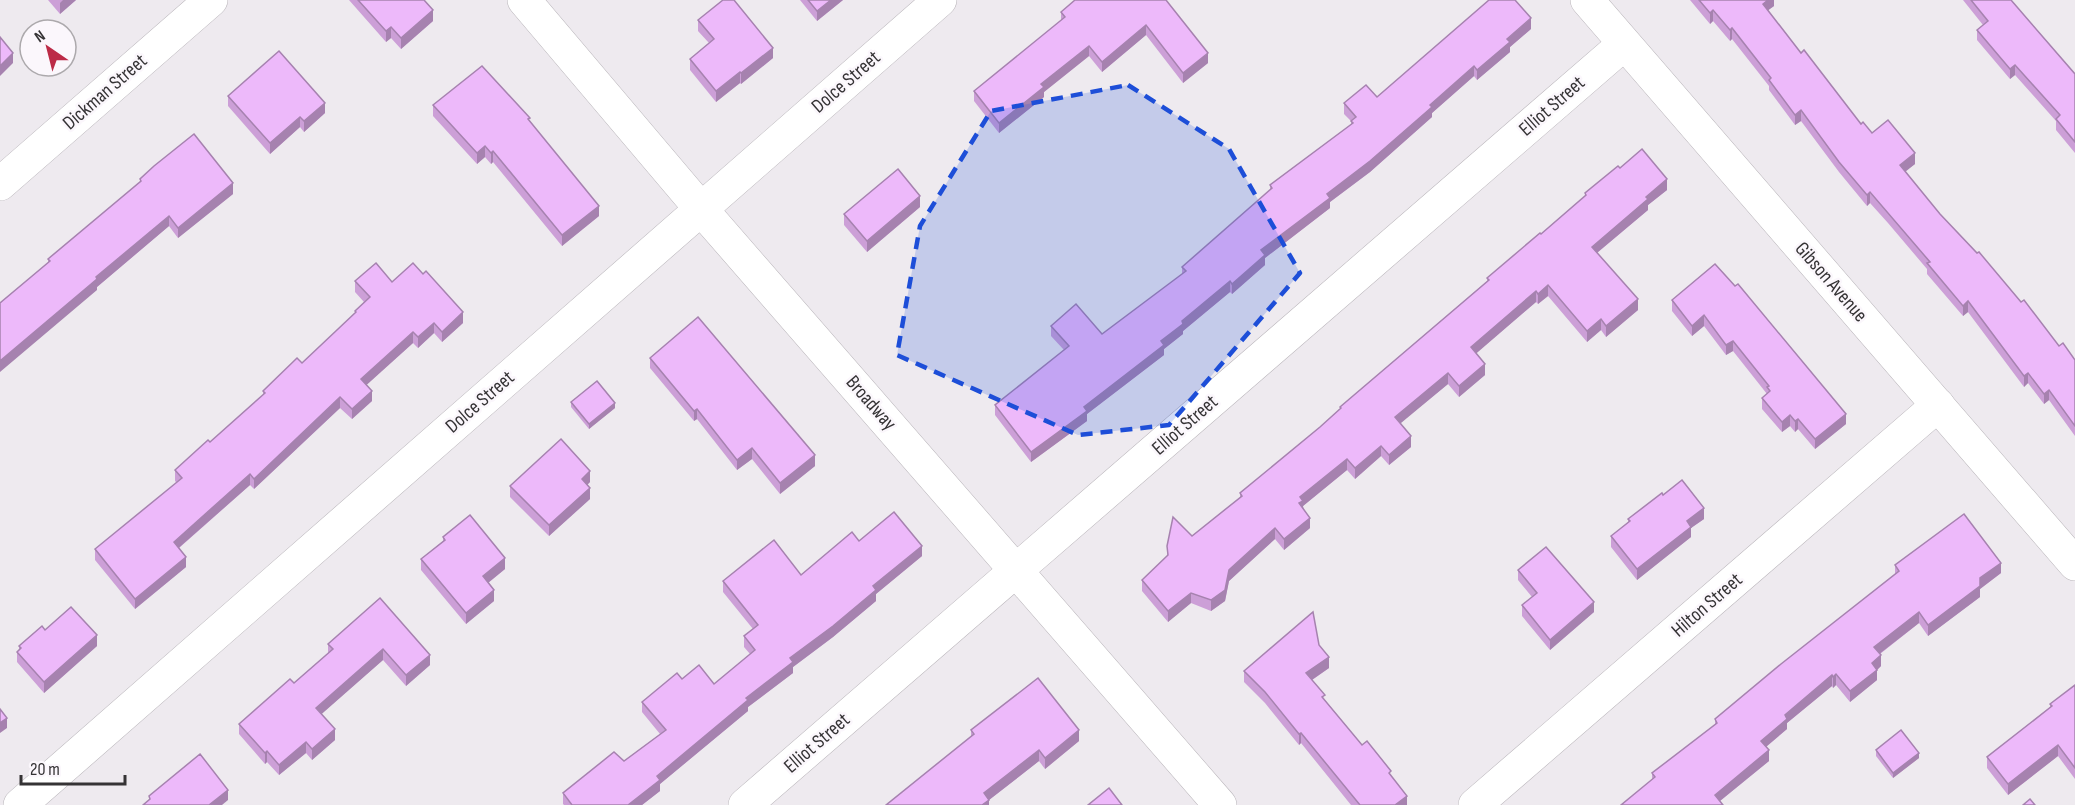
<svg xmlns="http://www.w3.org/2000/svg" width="2075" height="805" font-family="'Sofia Sans Condensed',sans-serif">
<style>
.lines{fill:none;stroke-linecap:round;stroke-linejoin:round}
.minor-casing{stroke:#b9b5ba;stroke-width:34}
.minor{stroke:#fff;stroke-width:33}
.wall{fill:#cc9fd7}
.shaded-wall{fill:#a682af}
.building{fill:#edb9fa;stroke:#a682af;stroke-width:1.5}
.marked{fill:#1d4ed8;fill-opacity:0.2;stroke:#1d4ed8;stroke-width:4.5;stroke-dasharray:12 8;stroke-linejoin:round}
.labels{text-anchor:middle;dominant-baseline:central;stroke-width:5;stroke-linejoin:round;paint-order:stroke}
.street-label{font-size:20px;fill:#353335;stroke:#fbf7fc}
</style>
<rect width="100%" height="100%" fill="#eeeaef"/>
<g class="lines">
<g class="minor-casing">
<g id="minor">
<polyline points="524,0 701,209 1220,805"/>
<polyline points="1587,0 2075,564"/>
<polyline points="0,184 211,0"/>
<polyline points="20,805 940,0"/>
<polyline points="745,805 1624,44"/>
<polyline points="1475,805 1938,405"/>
</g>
</g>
<use href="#minor" class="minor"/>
</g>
<g class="wall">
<polygon points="48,0 76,0 60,14"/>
<polygon points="349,0 424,0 433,21 401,49 391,38 386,42"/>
<polygon points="800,0 843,0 817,21"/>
<polygon points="1166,0 1208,63 1183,83 1146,35 1102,72 1089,56 1044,92 1044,97 999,133 974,101 974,91 1061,21 1061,12"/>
<polygon points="1690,0 1774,0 1774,6 1768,10 1801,53 1861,124 1872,133 1915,164 1905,171 1940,214 2059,346 2075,360 2075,436 2049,400 2044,404 2028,383 2024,387 1968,312 1963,316 1927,274 1927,269 1888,223 1870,203 1867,206 1839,172 1801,121 1795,125 1769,90 1769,86 1732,39 1730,41 1713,21 1710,24"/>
<polygon points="1963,0 2011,0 2075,74 2075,153 2056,130 2056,121 2015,75 2010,79 1977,40 1977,30 1983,25"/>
<polygon points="698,20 773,58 741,84 740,83 716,102 690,70 690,59 709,43 698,31"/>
<polygon points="1531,29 1510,47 1510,52 1477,80 1474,76 1432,113 1432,117 1370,172 1330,202 1330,208 1265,258 1265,265 1232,294 1230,292 1183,331 1183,334 1164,349 1164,355 1087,414 1087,421 1031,462 995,415 995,405 1064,350 1051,336 1051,326 1102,334 1182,274 1182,267 1270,191 1270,185 1351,125 1351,121 1344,114 1344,103 1377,97"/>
<polygon points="228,96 325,113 304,132 300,127 270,154 228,106"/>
<polygon points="433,105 530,121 599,216 562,246 493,162 491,164 485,157 477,164 433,116"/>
<polygon points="1620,168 1667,190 1648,205 1648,210 1597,253 1638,310 1606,337 1601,330 1587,342 1548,296 1538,304 1536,302 1476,353 1485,375 1459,397 1448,384 1400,423 1411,447 1389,465 1381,456 1355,479 1347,470 1303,506 1310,528 1284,550 1275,539 1229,581 1225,601 1211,611 1191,603 1168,622 1142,591 1142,580 1167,556 1167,546 1192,536 1240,498 1240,493 1320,427 1340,409 1340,407 1487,281 1487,278 1541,234 1585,196 1585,193"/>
<polygon points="140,179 233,194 178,238 169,226 97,287 97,290 48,263 48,259 140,182"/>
<polygon points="920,207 867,252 844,225 844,214"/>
<polygon points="1715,264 1846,424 1815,449 1798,429 1795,432 1790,426 1782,432 1762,409 1762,398 1767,394 1733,351 1726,355 1704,326 1692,336 1672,311 1672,300"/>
<polygon points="355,281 392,282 463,323 442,342 434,333 418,348 413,343 366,385 372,401 352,419 340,408 254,489 250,485 179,548 186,567 135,609 95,560 95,549 177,483 175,481 175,470 210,442 263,395 263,391 302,363 355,313 355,311 364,302 355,292"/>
<polygon points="650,358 815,466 780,494 752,459 737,470 697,419 694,421 650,368"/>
<polygon points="571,402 615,408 589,429 571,407"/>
<polygon points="590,482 587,485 590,499 549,536 510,497 510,486"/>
<polygon points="1663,495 1704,519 1691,528 1691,537 1637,580 1611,547 1611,536 1628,522 1628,519"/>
<polygon points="443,537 505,569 488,583 494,601 466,624 421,570 421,559 443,541"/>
<polygon points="859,541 922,556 876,594 876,601 833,637 793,667 793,673 748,707 748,711 660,784 660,791 642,805 564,805 563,804 563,793 624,761 660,734 642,712 642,702 682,679 714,684 750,654 744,647 744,636 753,629 723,592 723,581 801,575"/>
<polygon points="1895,565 2001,573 1980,589 1980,597 1928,636 1919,623 1880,654 1881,666 1877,670 1877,680 1850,702 1836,685 1833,688 1832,686 1787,723 1787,729 1766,747 1769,761 1720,801 1652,779 1652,773 1715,725 1715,719 1895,574"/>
<polygon points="1518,570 1594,612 1550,650 1522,616 1522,605 1532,597 1518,580"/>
<polygon points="380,598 430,665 406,686 383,660 321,714 335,740 312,760 306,753 279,775 267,762 265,764 239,734 239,724 294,683 328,654 328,644"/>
<polygon points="45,630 97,646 44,693 17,662 17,652 19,650 19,646"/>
<polygon points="1319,645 1329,668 1312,680 1325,700 1362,745 1391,776 1407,805 1351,805 1301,743 1299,745 1265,703 1244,682 1244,671"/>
<polygon points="2075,685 2075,779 2058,756 2008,795 1987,768 1987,757 2050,707 2050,704"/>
<polygon points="971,730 1079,741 1045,769 1039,761 989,800 989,805 971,736"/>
<polygon points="1876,750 1919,758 1893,778 1876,756"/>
</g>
<g class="shaded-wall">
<polygon points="63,0 76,0 60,14 60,3"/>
<polygon points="831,0 843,0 817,21 817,11"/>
<polygon points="1768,0 1774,0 1774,6 1763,14 1763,4"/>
<polygon points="433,10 433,21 401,49 401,38"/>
<polygon points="1713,10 1713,21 1710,24 1710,13"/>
<polygon points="1531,18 1531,29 1510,47 1510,52 1477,80 1477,70 1507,39"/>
<polygon points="1146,25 1146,35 1102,72 1102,62"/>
<polygon points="391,27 391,38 386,42 386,31"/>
<polygon points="1732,28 1732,39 1730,41 1730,30"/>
<polygon points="1089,46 1089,56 1044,92 1044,97 999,133 999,123 1041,84"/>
<polygon points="773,48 773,58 741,84 741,73"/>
<polygon points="13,53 13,63 0,76 0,66"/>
<polygon points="1208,53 1208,63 1183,83 1183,73"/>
<polygon points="2015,65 2015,75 2010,79 2010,69"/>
<polygon points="1474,66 1474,76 1432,113 1432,117 1370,172 1330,202 1330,208 1265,258 1265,265 1232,294 1232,284 1261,250"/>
<polygon points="740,72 740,83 716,102 716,91"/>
<polygon points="325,103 325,113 304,132 304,121"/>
<polygon points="1801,110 1801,121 1795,125 1795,115"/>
<polygon points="300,117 300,127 270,154 270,143"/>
<polygon points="485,146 485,157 477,164 477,153"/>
<polygon points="493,151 493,162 491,164 491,153"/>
<polygon points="1915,153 1915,164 1900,176 1900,165"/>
<polygon points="1667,179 1667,190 1648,205 1648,210 1592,257 1592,247 1646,197"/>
<polygon points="233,183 233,194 178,238 178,228"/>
<polygon points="1870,192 1870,203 1867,206 1867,195"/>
<polygon points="920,196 920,207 867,252 867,241"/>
<polygon points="599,206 599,216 562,246 562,235"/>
<polygon points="169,216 169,226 97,287 97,290 0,372 0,361 96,277"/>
<polygon points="1230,281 1230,292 1183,331 1183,334 1164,349 1164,355 1087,414 1087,421 1031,462 1031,452 1161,341 1182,321"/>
<polygon points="1548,285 1548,296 1538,304 1538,294"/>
<polygon points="1536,291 1536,302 1471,358 1471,347"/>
<polygon points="1638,299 1638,310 1606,337 1606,326"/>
<polygon points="1968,301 1968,312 1963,316 1963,306"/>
<polygon points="463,312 463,323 442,342 442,332"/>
<polygon points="1704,315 1704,326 1692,336 1692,326"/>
<polygon points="1601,319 1601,330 1587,342 1587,331"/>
<polygon points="434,323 434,333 418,348 418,337"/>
<polygon points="413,332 413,343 361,390 361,379"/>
<polygon points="1733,341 1733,351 1726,355 1726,345"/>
<polygon points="1485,364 1485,375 1459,397 1459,386"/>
<polygon points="1448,373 1448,384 1395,428 1395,417"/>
<polygon points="2028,373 2028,383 2024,387 2024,376"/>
<polygon points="2049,390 2049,400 2044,404 2044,394"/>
<polygon points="372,391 372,401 352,419 352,409"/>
<polygon points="340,397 340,408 254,489 254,479"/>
<polygon points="615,403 615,408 589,429 589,424"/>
<polygon points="697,409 697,419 694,421 694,411"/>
<polygon points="1846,414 1846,424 1815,449 1815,439"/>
<polygon points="1790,415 1790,426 1782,432 1782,422"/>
<polygon points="1798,419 1798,429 1795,432 1795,421"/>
<polygon points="1411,436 1411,447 1389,465 1389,455"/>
<polygon points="1381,446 1381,456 1355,479 1355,468"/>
<polygon points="752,448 752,459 737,470 737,460"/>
<polygon points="815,455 815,466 780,494 780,483"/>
<polygon points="1347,459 1347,470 1303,506 1303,511 1299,503 1300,497"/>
<polygon points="590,471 590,482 582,490 582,479"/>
<polygon points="250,474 250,485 174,552 174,542"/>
<polygon points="590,488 590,499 549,536 549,525"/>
<polygon points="1704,508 1704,519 1691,528 1691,537 1637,580 1637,569 1687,521"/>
<polygon points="1310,518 1310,528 1284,550 1284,539"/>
<polygon points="1275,528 1275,539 1229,581 1225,601 1211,611 1211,600 1229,570"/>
<polygon points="922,546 922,556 876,594 876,601 833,637 793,667 793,673 748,707 748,711 660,784 660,791 642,805 628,805 657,776 746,698 790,658 873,586"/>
<polygon points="186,557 186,567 135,609 135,599"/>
<polygon points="505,558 505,569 483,587 483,576"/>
<polygon points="2001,563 2001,573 1980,589 1980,597 1928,636 1928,625 1980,578"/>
<polygon points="494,590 494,601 466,624 466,613"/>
<polygon points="1191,593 1191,603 1168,622 1168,611"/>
<polygon points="1594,602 1594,612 1550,650 1550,640"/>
<polygon points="1919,612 1919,623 1874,658 1874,647"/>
<polygon points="97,635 97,646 44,693 44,682"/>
<polygon points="383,649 383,660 316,719 316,708"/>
<polygon points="430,655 430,665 406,686 406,675"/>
<polygon points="1881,655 1881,666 1877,670 1877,680 1850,702 1850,691 1872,663"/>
<polygon points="1329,657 1329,668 1306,684 1306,673"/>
<polygon points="1836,674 1836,685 1833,688 1833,677"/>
<polygon points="1832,675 1832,686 1787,723 1787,729 1761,751 1761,741 1785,715"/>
<polygon points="7,718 7,728 0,733 0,723"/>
<polygon points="335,729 335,740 312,760 312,749"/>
<polygon points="1079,730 1079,741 1045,769 1045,758"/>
<polygon points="1301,733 1301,743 1299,745 1299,734"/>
<polygon points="306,742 306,753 279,775 279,765"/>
<polygon points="2058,745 2058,756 2008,795 2008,784"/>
<polygon points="1039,750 1039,761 989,800 989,805 982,805 984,793"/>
<polygon points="1769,750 1769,761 1715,805 1715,795"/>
<polygon points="267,751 267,762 265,764 265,753"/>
<polygon points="1919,753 1919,758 1893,778 1893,773"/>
<polygon points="228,790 228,800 222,805 209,805"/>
<polygon points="1407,796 1407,805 1395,805"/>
</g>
<g class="building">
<polygon points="358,0 424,0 433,10 401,38 391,27 386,31"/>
<polygon points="723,0 734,0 773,48 741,73 740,72 716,91 690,59 714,39 698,20"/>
<polygon points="808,0 831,0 817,11"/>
<polygon points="1075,0 1166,0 1208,53 1183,73 1146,25 1102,62 1089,46 1041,84 1044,87 999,123 974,91 1065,17 1061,12"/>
<polygon points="1489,0 1515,0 1531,18 1507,39 1510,42 1477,70 1474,66 1430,105 1432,107 1370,161 1327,194 1330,198 1261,250 1265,255 1232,284 1230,281 1182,321 1183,324 1161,341 1164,345 1084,407 1087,411 1031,452 995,405 1069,346 1051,326 1076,304 1102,334 1186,271 1182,267 1272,188 1270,185 1353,123 1351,121 1356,117 1344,103 1366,85 1377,97"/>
<polygon points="1699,0 1768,0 1763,4 1801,53 1804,50 1861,124 1863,122 1872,133 1888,120 1915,153 1900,165 1940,214 1977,253 1979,252 2021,302 2024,300 2059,346 2063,343 2075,360 2075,426 2049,390 2044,394 2028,373 2024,376 1968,301 1963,306 1927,263 1930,262 1870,192 1867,195 1839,162 1801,110 1795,115 1769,80 1771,78 1732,28 1730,30 1713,10 1710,13"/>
<polygon points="1971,0 2011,0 2075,74 2075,142 2056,119 2060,115 2015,65 2010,69 1977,30 1988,21"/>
<polygon points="0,37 13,53 0,66"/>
<polygon points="279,51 325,103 304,121 300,117 270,143 228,96"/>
<polygon points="482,66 530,118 528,119 599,206 562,235 493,151 491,153 485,146 477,153 433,105"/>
<polygon points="194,134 233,183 178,228 169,216 96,277 97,279 0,361 0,303 50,261 48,259 141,181 140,179 154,166"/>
<polygon points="1642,149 1667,179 1646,197 1648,199 1592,247 1638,299 1606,326 1601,319 1587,331 1548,285 1538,294 1536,291 1471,347 1485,364 1459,386 1448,373 1395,417 1411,436 1389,455 1381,446 1355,468 1347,459 1300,497 1303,501 1299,503 1310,518 1284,539 1275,528 1229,570 1225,590 1211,600 1191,593 1168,611 1142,580 1168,555 1167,546 1173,517 1192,536 1242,496 1240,493 1320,427 1341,408 1340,407 1489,280 1487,278 1540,233 1541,234 1586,195 1585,193 1618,166 1620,168"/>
<polygon points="898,169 920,196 867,241 844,214"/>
<polygon points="376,263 392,282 413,263 423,274 426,271 463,312 442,332 434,323 418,337 413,332 361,379 372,391 352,409 340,397 254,479 250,474 174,542 186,557 135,599 95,549 182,478 175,470 208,440 210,442 265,393 263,391 297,358 302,363 356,312 355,311 370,297 355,281"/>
<polygon points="1715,264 1735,286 1738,284 1846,414 1815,439 1798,419 1795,421 1790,415 1782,422 1762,398 1770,391 1767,387 1769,386 1733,341 1726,345 1704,315 1692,326 1672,300"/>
<polygon points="698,317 815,455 780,483 752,448 737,460 697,409 694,411 650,358"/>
<polygon points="597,381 615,403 589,424 571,402"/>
<polygon points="561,439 590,471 582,479 590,488 549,525 510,486"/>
<polygon points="1682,480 1704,508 1687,521 1691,527 1637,569 1611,536 1630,521 1628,519 1662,493 1663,495"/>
<polygon points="894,512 922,546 873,586 876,590 833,626 790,658 793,662 746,698 748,700 657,776 660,780 628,805 572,805 563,793 614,752 624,761 666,730 642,702 677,673 682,679 699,665 714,684 755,650 744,636 758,625 723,581 774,540 801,575 852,532 859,541"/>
<polygon points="1964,514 2001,563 1980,578 1980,586 1928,625 1919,612 1874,647 1881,655 1872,663 1877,670 1850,691 1836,674 1833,677 1832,675 1785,715 1787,719 1761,741 1769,750 1715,795 1723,805 1621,805 1655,777 1652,773 1717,723 1715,719 1781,664 1899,571 1895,565"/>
<polygon points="470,515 505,558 483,576 494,590 466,613 421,559 445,540 443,537"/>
<polygon points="1546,547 1594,602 1550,640 1522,605 1537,593 1518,570"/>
<polygon points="380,598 430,655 406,675 383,649 316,708 335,729 312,749 306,742 279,765 267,751 265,753 239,724 290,679 294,683 333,649 328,644"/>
<polygon points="71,607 97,635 44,682 17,652 21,648 19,646 42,626 45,630"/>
<polygon points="1313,612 1319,645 1329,657 1306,673 1325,695 1322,697 1362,745 1367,741 1391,771 1389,773 1407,796 1395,805 1360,805 1301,733 1299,734 1265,692 1244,671"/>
<polygon points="1038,678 1079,730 1045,758 1039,750 984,793 989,800 982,805 886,805 974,734 971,730"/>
<polygon points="2075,685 2075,768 2058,745 2008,784 1987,757 2052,706 2050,704"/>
<polygon points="0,709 7,718 0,723"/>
<polygon points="1901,730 1919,753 1893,773 1876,750"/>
<polygon points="200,754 228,790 209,805 143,805 150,799 149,796"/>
<polygon points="1109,788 1122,805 1088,805"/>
<polygon points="2030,799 2035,805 2023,805"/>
</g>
<path class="marked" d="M1128 85 1229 149 1300 273 1169 425 1078 435 897 355 920 226 991 111Z"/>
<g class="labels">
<g class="street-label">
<text transform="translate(846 82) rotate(-41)">Dolce Street</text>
<text transform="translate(105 92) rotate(-41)">Dickman Street</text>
<text transform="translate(1552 106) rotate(-41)">Elliot Street</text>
<text transform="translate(1831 282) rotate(49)">Gibson Avenue</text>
<text transform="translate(480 402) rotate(-41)">Dolce Street</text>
<text transform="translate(871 403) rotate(49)">Broadway</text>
<text transform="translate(1185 425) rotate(-41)">Elliot Street</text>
<text transform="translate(1707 605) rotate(-41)">Hilton Street</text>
<text transform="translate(817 743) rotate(-41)">Elliot Street</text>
</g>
</g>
<g transform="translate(48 48) rotate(325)"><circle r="28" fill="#fbf7fc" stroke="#aca9ac" stroke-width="1.5"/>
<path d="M0-4.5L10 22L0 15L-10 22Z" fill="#bc2b47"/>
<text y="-9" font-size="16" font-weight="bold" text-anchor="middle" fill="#353335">N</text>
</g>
<path d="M21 775v9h104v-9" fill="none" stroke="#353335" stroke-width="3"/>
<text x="30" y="775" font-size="18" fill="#353335" stroke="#fbf7fc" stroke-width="4.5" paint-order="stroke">20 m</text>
</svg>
